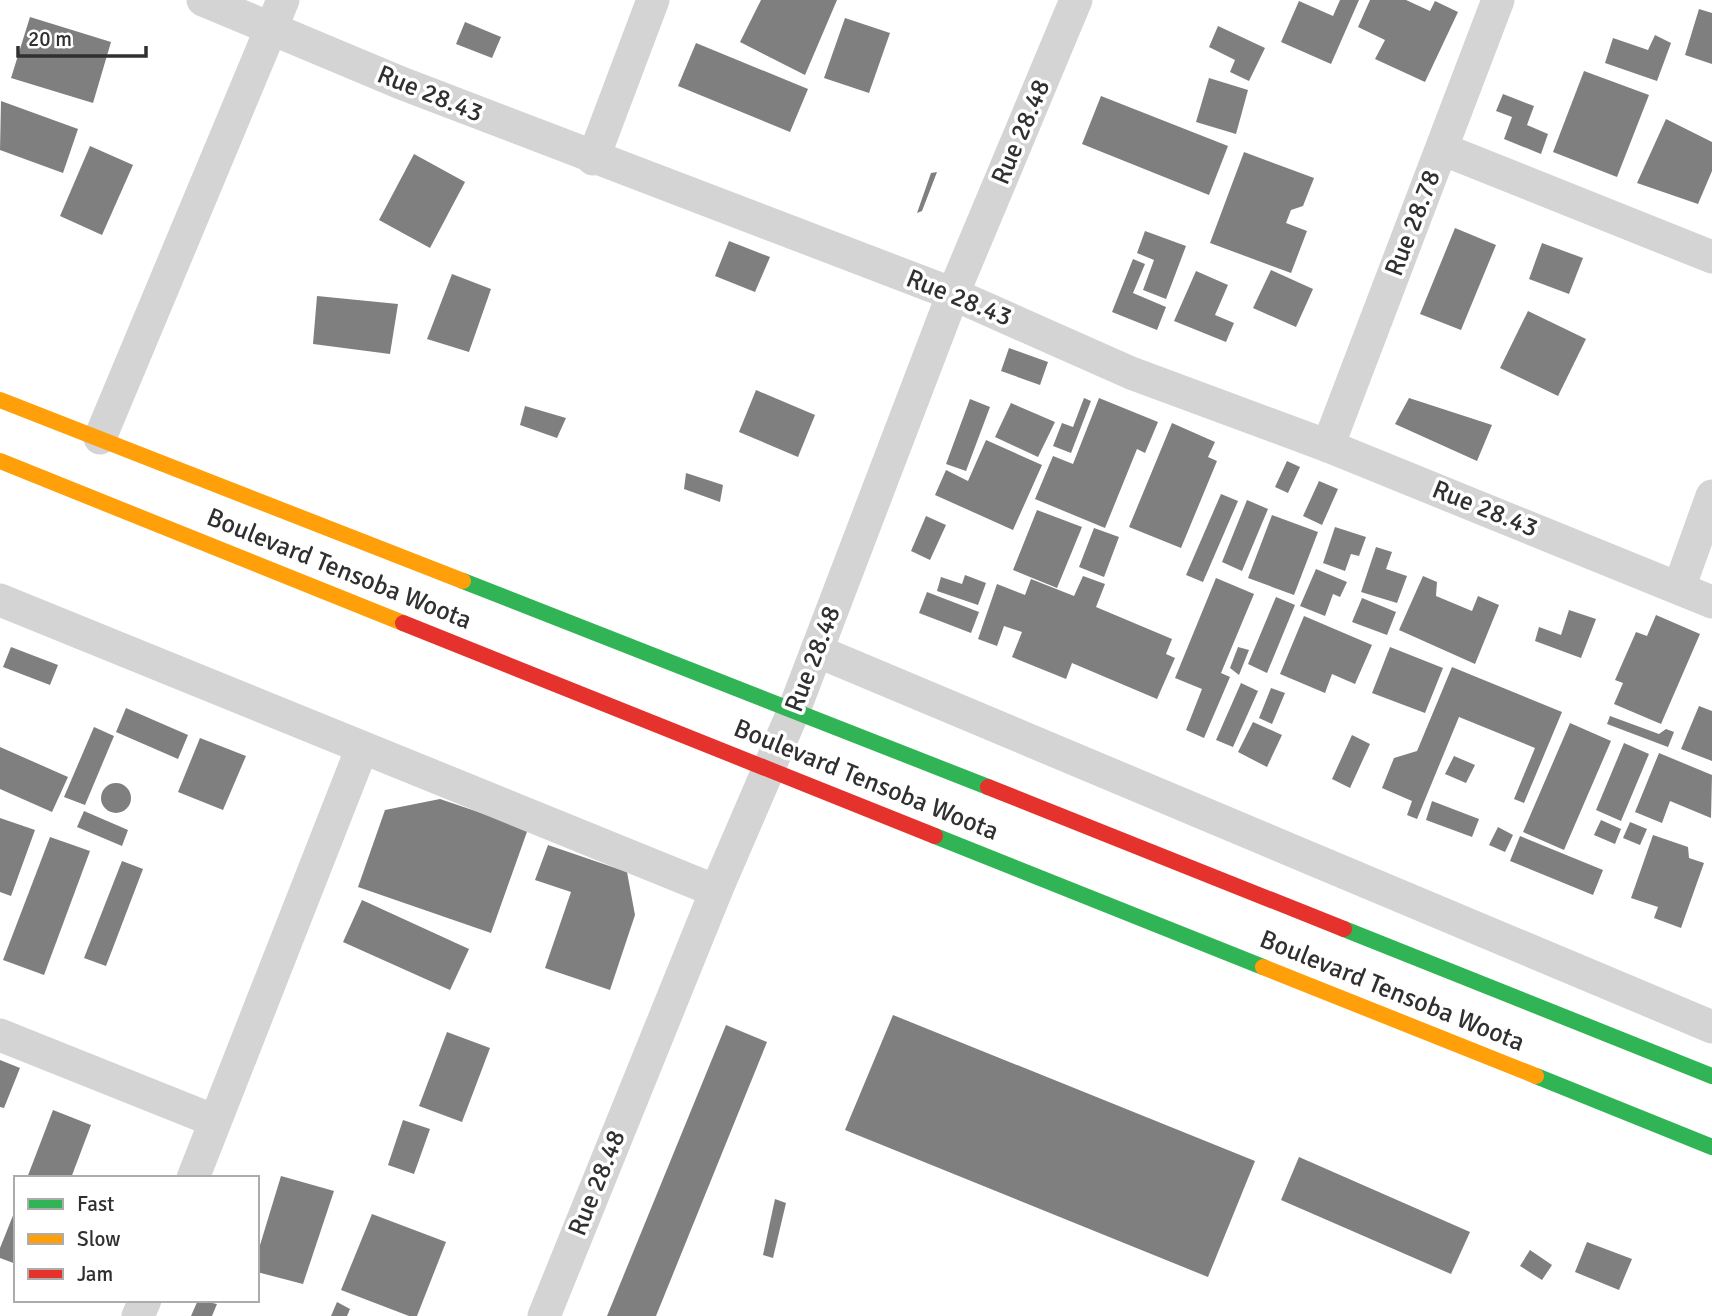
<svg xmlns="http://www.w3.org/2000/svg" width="1712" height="1316" font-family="Signika,sans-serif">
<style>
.building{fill:#7f7f7f}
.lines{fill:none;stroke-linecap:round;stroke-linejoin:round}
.street{stroke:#d4d4d4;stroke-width:33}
.fast{stroke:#30b455;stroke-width:16}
.slow{stroke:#ff9f0a;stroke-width:16}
.jam{stroke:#e5322d;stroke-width:16}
.labels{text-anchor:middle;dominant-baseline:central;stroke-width:7;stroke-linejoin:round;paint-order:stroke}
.street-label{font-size:26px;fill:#303030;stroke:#fff}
</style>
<rect width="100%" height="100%" fill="#fff"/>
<g class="building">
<polygon points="761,0 837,0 805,75 740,42"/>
<polygon points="1340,0 1359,0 1331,64 1281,42 1299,1 1333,16"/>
<polygon points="1370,0 1406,0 1430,11 1435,1 1458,12 1425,82 1375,59 1385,40 1358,27"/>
<polygon points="1699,9 1712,13 1712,64 1685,55"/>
<polygon points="30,17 111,42 93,103 11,78"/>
<polygon points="845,18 890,33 869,93 824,78"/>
<polygon points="465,22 501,37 492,58 456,44"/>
<polygon points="1218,26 1265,48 1249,81 1230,72 1235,60 1209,47"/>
<polygon points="1655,35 1671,43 1657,81 1605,63 1613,38 1648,50"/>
<polygon points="696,43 808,89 790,132 678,86"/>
<polygon points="1584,71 1649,95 1617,177 1553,152"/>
<polygon points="1209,78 1248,90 1236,134 1196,122"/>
<polygon points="1503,94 1534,106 1527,125 1548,134 1541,154 1504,139 1512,117 1496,111"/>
<polygon points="1101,96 1228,146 1209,195 1082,144"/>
<polygon points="1,101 78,129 63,173 0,150"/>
<polygon points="1666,119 1712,142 1712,171 1698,204 1637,183"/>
<polygon points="90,146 133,165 102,235 60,216"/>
<polygon points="1244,152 1314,178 1303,206 1291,210 1286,223 1307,231 1291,273 1210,243"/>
<polygon points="414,154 465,182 430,248 379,220"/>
<polygon points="937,172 922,211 917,213 931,173"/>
<polygon points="1455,228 1496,245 1461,330 1420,314"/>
<polygon points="1145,231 1186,246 1166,299 1143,290 1154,260 1137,253"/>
<polygon points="729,241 770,257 755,292 715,276"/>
<polygon points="1542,243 1583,258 1569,294 1529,279"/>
<polygon points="1133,259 1145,264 1133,293 1166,307 1157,330 1112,312"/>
<polygon points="1271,270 1313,289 1296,327 1253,308"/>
<polygon points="1196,271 1228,285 1215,315 1234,323 1226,342 1174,321"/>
<polygon points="452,274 491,289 469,352 427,339"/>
<polygon points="317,296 398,304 390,354 313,344"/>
<polygon points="1528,311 1586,339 1558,396 1500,368"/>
<polygon points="1009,348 1048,362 1040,385 1001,371"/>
<polygon points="756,390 815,415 798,457 739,432"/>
<polygon points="1084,398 1091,401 1071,453 1053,446 1062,423 1073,427"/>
<polygon points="1099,398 1158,422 1145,453 1137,449 1105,528 1035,499 1053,456 1073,464"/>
<polygon points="1409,398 1492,425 1477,461 1395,424"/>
<polygon points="970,399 990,407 966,471 946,464"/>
<polygon points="1011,403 1055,422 1038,457 995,437"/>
<polygon points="525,406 566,418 557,438 520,425"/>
<polygon points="1172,423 1215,442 1208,457 1217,461 1181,548 1129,527"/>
<polygon points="986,440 1042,465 1013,530 935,495 946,470 968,481"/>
<polygon points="1287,461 1300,467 1288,493 1275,487"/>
<polygon points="686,473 723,485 720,502 684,489"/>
<polygon points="1319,481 1338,489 1322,525 1303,516"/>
<polygon points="1221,494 1238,501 1203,582 1186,575"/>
<polygon points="1247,500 1268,509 1242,571 1222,562"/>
<polygon points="1037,510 1082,527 1057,588 1013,570"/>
<polygon points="1272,515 1318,532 1294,595 1248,578"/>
<polygon points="926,516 946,525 930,560 911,551"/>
<polygon points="1335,527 1366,537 1359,556 1351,554 1345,571 1323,563"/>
<polygon points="1094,528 1119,537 1104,577 1079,567"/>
<polygon points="1376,547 1392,552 1386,569 1407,576 1397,603 1361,592"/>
<polygon points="1316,569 1347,582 1340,597 1333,594 1325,616 1300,606"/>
<polygon points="965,575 986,583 978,605 937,591 941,577 962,584"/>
<polygon points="1083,576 1105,584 1096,607 1172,639 1166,654 1175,658 1157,699 1072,663 1066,679 1012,657 1022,632 1004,626 997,646 978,639 997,584 1025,595 1031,579 1074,596"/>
<polygon points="1423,576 1437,582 1436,596 1472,611 1478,596 1499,605 1475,664 1399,630"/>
<polygon points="1216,578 1254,594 1221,673 1230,677 1204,738 1186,730 1202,689 1175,678"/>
<polygon points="927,592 979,612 971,633 919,613"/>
<polygon points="1276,597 1295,605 1267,673 1248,664"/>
<polygon points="1362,598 1396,612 1387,635 1352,622"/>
<polygon points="1569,610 1596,619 1581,658 1535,641 1539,627 1561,635"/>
<polygon points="1656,615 1700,634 1661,724 1614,704 1623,683 1615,680 1636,632 1647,636"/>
<polygon points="1304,616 1372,645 1355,684 1332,674 1325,693 1280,674"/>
<polygon points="11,647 58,665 50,685 3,667"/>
<polygon points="1238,647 1249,650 1239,675 1230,668"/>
<polygon points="1390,647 1443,668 1425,713 1372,693"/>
<polygon points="1452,667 1562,712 1524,803 1514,799 1535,748 1459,717 1417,819 1407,815 1412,801 1382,788 1394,758 1417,751"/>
<polygon points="1241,683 1258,691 1233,747 1216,740"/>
<polygon points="1271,688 1285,693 1272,724 1259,718"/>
<polygon points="1699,706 1712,711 1712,761 1681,749"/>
<polygon points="126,708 188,735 178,759 116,732"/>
<polygon points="1610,716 1659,734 1666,729 1674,732 1668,747 1607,724"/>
<polygon points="1253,722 1282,735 1267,767 1238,752"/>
<polygon points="1570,723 1611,741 1564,850 1523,832"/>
<polygon points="94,727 114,736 85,805 64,797"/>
<polygon points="1352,735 1370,744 1350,788 1332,779"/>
<polygon points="200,738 246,756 223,810 178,792"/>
<polygon points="1624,743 1649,754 1621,821 1596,810"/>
<polygon points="0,747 68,777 52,812 0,789"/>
<polygon points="1659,753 1712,775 1711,818 1670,801 1662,823 1635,812"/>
<polygon points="1454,756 1475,765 1466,783 1445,774"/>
<circle cx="116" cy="798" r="15"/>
<polygon points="440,799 528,829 491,933 358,887 385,810"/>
<polygon points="1432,801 1479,819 1472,837 1426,820"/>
<polygon points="84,811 128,830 122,846 77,827"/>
<polygon points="0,818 35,830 11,896 0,892"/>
<polygon points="1601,820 1621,829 1615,844 1594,835"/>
<polygon points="1630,822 1647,829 1640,845 1623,838"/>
<polygon points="1498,827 1513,835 1505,852 1489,845"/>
<polygon points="1653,835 1688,847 1689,858 1704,863 1681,928 1654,918 1658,907 1631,898"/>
<polygon points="1520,836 1603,870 1593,895 1510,861"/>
<polygon points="50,837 90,851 44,975 3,960"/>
<polygon points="548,845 627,872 635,915 610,990 545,968 571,892 535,880"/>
<polygon points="122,861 143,869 106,966 84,958"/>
<polygon points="362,900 469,949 450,990 343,942"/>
<polygon points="893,1015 1255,1161 1208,1277 845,1130"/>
<polygon points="726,1025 767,1042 656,1316 607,1316"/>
<polygon points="447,1032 490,1048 462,1122 419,1106"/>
<polygon points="0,1060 20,1068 4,1108 0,1107"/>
<polygon points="53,1110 91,1125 71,1178 27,1178"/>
<polygon points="403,1120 430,1129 414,1174 388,1165"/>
<polygon points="1299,1157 1470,1232 1451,1274 1281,1200"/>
<polygon points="281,1176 334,1191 303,1284 257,1272 257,1255"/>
<polygon points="775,1199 786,1203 773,1258 763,1255"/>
<polygon points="16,1208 16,1264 0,1258 0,1248"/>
<polygon points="372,1214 446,1242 417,1316 409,1316 341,1290"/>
<polygon points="1587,1242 1632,1259 1619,1290 1575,1272"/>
<polygon points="1530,1250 1552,1265 1542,1280 1520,1266"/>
<polygon points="198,1300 217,1304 212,1316 191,1316"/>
<polygon points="337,1302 350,1309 347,1316 331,1316"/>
</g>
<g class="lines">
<g class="street">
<polyline points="203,0 401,83 953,294 1131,373 1328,446 1712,602"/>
<polyline points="1442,149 1712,257"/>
<polyline points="593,159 653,0"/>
<polyline points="100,438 283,0"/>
<polyline points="1328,446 1498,0"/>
<polyline points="1679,588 1712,496"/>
<polyline points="0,600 716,891"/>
<polyline points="817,651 1712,1027"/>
<polyline points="0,1035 215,1121"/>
<polyline points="193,1178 362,748"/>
<polyline points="138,1316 145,1300"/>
<polyline points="544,1316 716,891 794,710 953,294 1076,0"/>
</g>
<g class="fast">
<polyline points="463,581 988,787"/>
<polyline points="935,836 1263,967"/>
<polyline points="1344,929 1712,1076"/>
<polyline points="1536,1076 1712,1147"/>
</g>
<g class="slow">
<polyline points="0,400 463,581"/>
<polyline points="0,461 403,623"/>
<polyline points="1263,967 1536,1076"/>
</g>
<g class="jam">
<polyline points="403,623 935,836"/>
<polyline points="988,787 1344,929"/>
</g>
</g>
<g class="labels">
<g class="street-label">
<text transform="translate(430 94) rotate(22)">Rue 28.43</text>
<text transform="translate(1021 132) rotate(-67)">Rue 28.48</text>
<text transform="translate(1413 223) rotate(-69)">Rue 28.78</text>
<text transform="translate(959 298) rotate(22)">Rue 28.43</text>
<text transform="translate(1485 509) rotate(22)">Rue 28.43</text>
<text transform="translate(339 569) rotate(22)">Boulevard Tensoba Woota</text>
<text transform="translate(813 659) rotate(-69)">Rue 28.48</text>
<text transform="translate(866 780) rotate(22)">Boulevard Tensoba Woota</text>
<text transform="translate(1392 991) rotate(22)">Boulevard Tensoba Woota</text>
<text transform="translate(597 1183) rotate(-68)">Rue 28.48</text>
</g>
</g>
<rect x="14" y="1176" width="245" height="126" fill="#ffffff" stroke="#acacac" stroke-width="2"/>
<rect x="28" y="1199" width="35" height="10" fill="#30b455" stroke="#acacac" stroke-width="2"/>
<text x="77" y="1211" font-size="21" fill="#303030">Fast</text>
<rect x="28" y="1234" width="35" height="10" fill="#ff9f0a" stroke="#acacac" stroke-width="2"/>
<text x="77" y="1246" font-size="21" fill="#303030">Slow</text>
<rect x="28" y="1269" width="35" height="10" fill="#e5322d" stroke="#acacac" stroke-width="2"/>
<text x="77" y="1281" font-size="21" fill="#303030">Jam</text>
<path d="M18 46v10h128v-10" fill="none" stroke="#303030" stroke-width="3.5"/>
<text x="28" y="46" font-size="21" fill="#303030" stroke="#ffffff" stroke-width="5" paint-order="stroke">20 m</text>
</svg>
